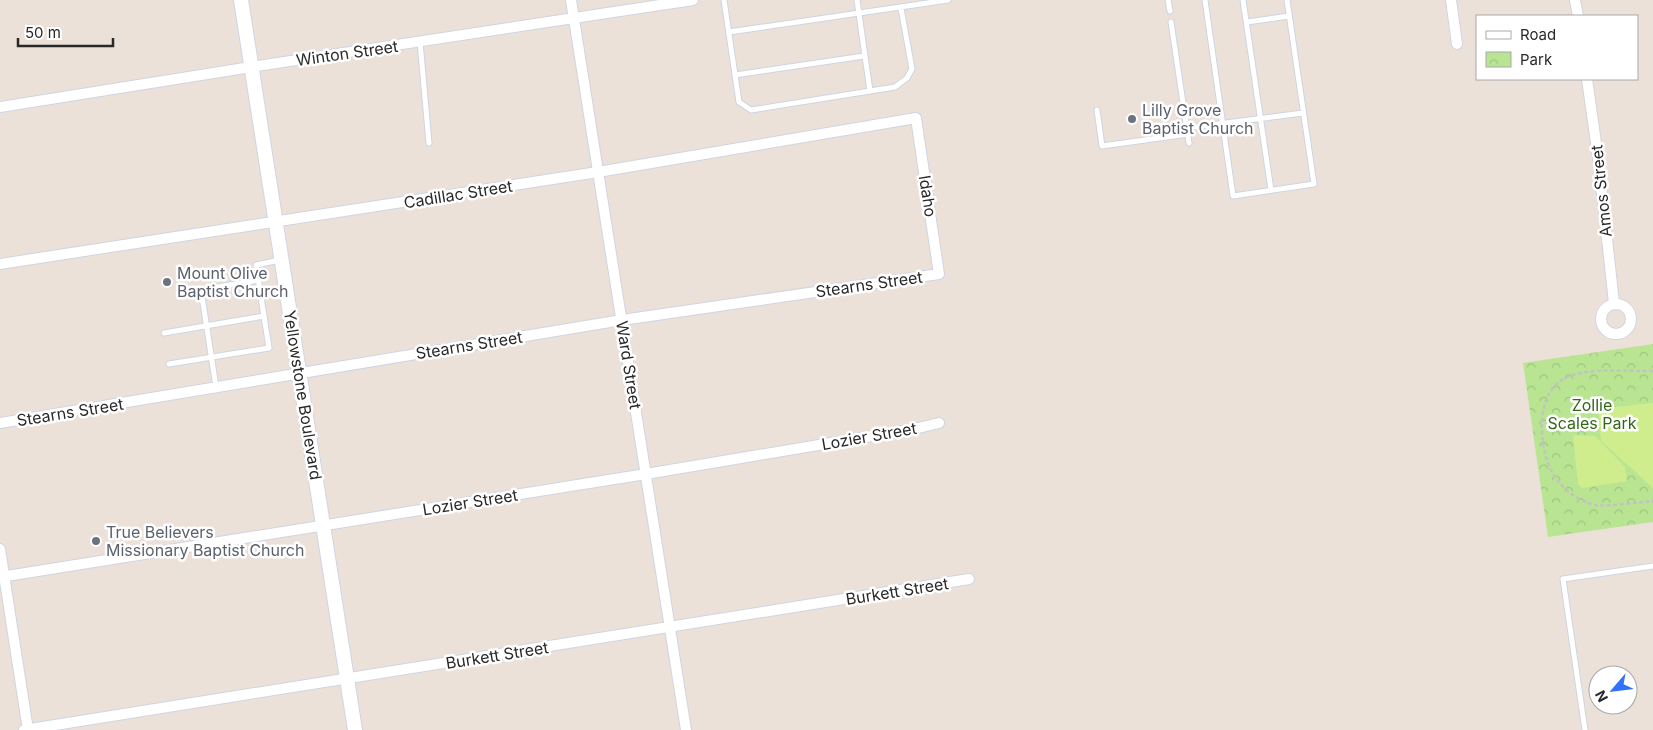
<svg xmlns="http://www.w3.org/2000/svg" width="1653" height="730" font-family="Inter,sans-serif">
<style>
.park{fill:url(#park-crowns)}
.pitch{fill:#d0ed8e}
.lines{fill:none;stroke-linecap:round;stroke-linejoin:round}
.service-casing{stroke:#ced5e2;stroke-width:7}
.minor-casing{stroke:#ced5e2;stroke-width:12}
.tertiary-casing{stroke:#ced5e2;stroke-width:16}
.path{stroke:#c3c3c3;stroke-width:2.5;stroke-dasharray:4 2.5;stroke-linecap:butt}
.service{stroke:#fff;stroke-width:5}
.minor{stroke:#fff;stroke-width:10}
.tertiary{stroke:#fff;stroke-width:14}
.worship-dot{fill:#6b7280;stroke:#fff;stroke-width:2}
.labels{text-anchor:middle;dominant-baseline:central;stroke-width:5;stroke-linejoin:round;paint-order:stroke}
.street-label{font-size:16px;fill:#282828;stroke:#fff}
.worship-label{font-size:16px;fill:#5b616d;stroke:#fff;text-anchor:start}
.park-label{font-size:16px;fill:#316717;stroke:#fff}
</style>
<defs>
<pattern id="park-crowns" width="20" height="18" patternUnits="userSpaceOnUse" patternTransform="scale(1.25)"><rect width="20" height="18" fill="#b9e593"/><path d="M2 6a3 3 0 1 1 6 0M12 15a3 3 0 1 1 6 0" fill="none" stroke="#9fc47f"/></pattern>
</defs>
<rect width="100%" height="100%" fill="#ece1d9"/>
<polygon class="park" points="1653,344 1653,522 1548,537 1523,363"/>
<g class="pitch">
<polygon points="1653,403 1653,488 1601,441 1598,409"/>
<polygon points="1573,435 1595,436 1625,467 1627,481 1582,488 1578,484"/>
</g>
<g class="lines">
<g class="service-casing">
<g id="service">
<polyline points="724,0 739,102 751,110 895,87 907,78 912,69 901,8"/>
<polyline points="857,0 870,91"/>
<polyline points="1168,0 1170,11"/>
<polyline points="1205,0 1233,196 1314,184 1287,0"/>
<polyline points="1243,0 1271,190"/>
<polyline points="1171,22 1189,143"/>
<polyline points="1247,22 1289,16"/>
<polyline points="729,32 948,0"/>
<polyline points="420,42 429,143"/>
<polyline points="735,75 864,56"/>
<polyline points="1097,110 1102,146 1188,134"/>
<polyline points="1187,128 1303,113"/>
<polyline points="201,290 216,387"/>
<polyline points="184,293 258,280"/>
<polyline points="164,333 264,316"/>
<polyline points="169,364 269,348 256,265 280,260"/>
<polyline points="1585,730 1563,579 1653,566"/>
</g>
</g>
<g class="minor-casing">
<g id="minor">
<polyline points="571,0 686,730"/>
<polyline points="1451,0 1457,44"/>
<polyline points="1575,0 1578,16"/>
<polyline points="1587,79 1598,157 1614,303"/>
<polyline points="0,107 251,67 693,0"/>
<polyline points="0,264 598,172 916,118 939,274 622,320 0,423"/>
<circle cx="1616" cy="319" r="15"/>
<polyline points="0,549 28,730"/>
<polyline points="0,577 646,474 914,429 939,423"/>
<polyline points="24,730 969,579"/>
</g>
</g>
<g class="tertiary-casing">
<polyline id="tertiary" points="241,0 355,730"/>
</g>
<path class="path" d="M1653 371C1627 372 1581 365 1559 382 1535 400 1539 450 1553 474 1562 489 1579 502 1596 505 1608 507 1639 502 1653 501"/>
<use href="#service" class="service"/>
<use href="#minor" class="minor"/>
<use href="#tertiary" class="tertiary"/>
</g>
<g class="worship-dot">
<circle cx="1132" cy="119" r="5"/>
<circle cx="167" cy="282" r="5"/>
<circle cx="96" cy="541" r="5"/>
</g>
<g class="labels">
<g class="street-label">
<text transform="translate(347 53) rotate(-8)">Winton Street</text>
<text transform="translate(1601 191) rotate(-96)">Amos Street</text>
<text transform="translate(458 194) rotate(-9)">Cadillac Street</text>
<text transform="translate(928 196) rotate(81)">Idaho</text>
<text transform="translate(869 284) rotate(-8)">Stearns Street</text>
<text transform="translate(469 345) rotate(-9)">Stearns Street</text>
<text transform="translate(629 365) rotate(81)">Ward Street</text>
<text transform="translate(303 395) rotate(81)">Yellowstone Boulevard</text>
<text transform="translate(70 412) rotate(-9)">Stearns Street</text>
<text transform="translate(869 436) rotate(-10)">Lozier Street</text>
<text transform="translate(470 502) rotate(-9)">Lozier Street</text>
<text transform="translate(897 591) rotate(-9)">Burkett Street</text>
<text transform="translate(497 655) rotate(-9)">Burkett Street</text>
</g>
<g class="worship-label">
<text x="1142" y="110">Lilly Grove<tspan x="1142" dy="18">Baptist Church</tspan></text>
<text x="177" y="273">Mount Olive<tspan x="177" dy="18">Baptist Church</tspan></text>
<text x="106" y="532">True Believers<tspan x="106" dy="18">Missionary Baptist Church</tspan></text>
</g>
<g class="park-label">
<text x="1592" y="405">Zollie<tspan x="1592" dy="18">Scales Park</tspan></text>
</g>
</g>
<rect x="1476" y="15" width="162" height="65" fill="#ffffff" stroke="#a9a9a9"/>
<rect x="1486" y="31" width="25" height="8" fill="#ffffff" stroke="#a9a9a9"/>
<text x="1520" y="40" font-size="15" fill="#282828">Road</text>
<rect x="1486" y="52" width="25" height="15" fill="url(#park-crowns)" stroke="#a9a9a9"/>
<text x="1520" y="65" font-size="15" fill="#282828">Park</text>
<g transform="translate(1613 690) rotate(242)"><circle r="24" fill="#ffffff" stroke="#a9a9a9"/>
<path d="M0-4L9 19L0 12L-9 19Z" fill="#3371ff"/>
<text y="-8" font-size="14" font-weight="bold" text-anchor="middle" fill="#282828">N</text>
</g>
<path d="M18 38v8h95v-8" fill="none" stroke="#282828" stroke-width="2.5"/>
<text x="25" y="38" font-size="15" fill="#282828" stroke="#ffffff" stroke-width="4" paint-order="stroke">50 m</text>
</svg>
